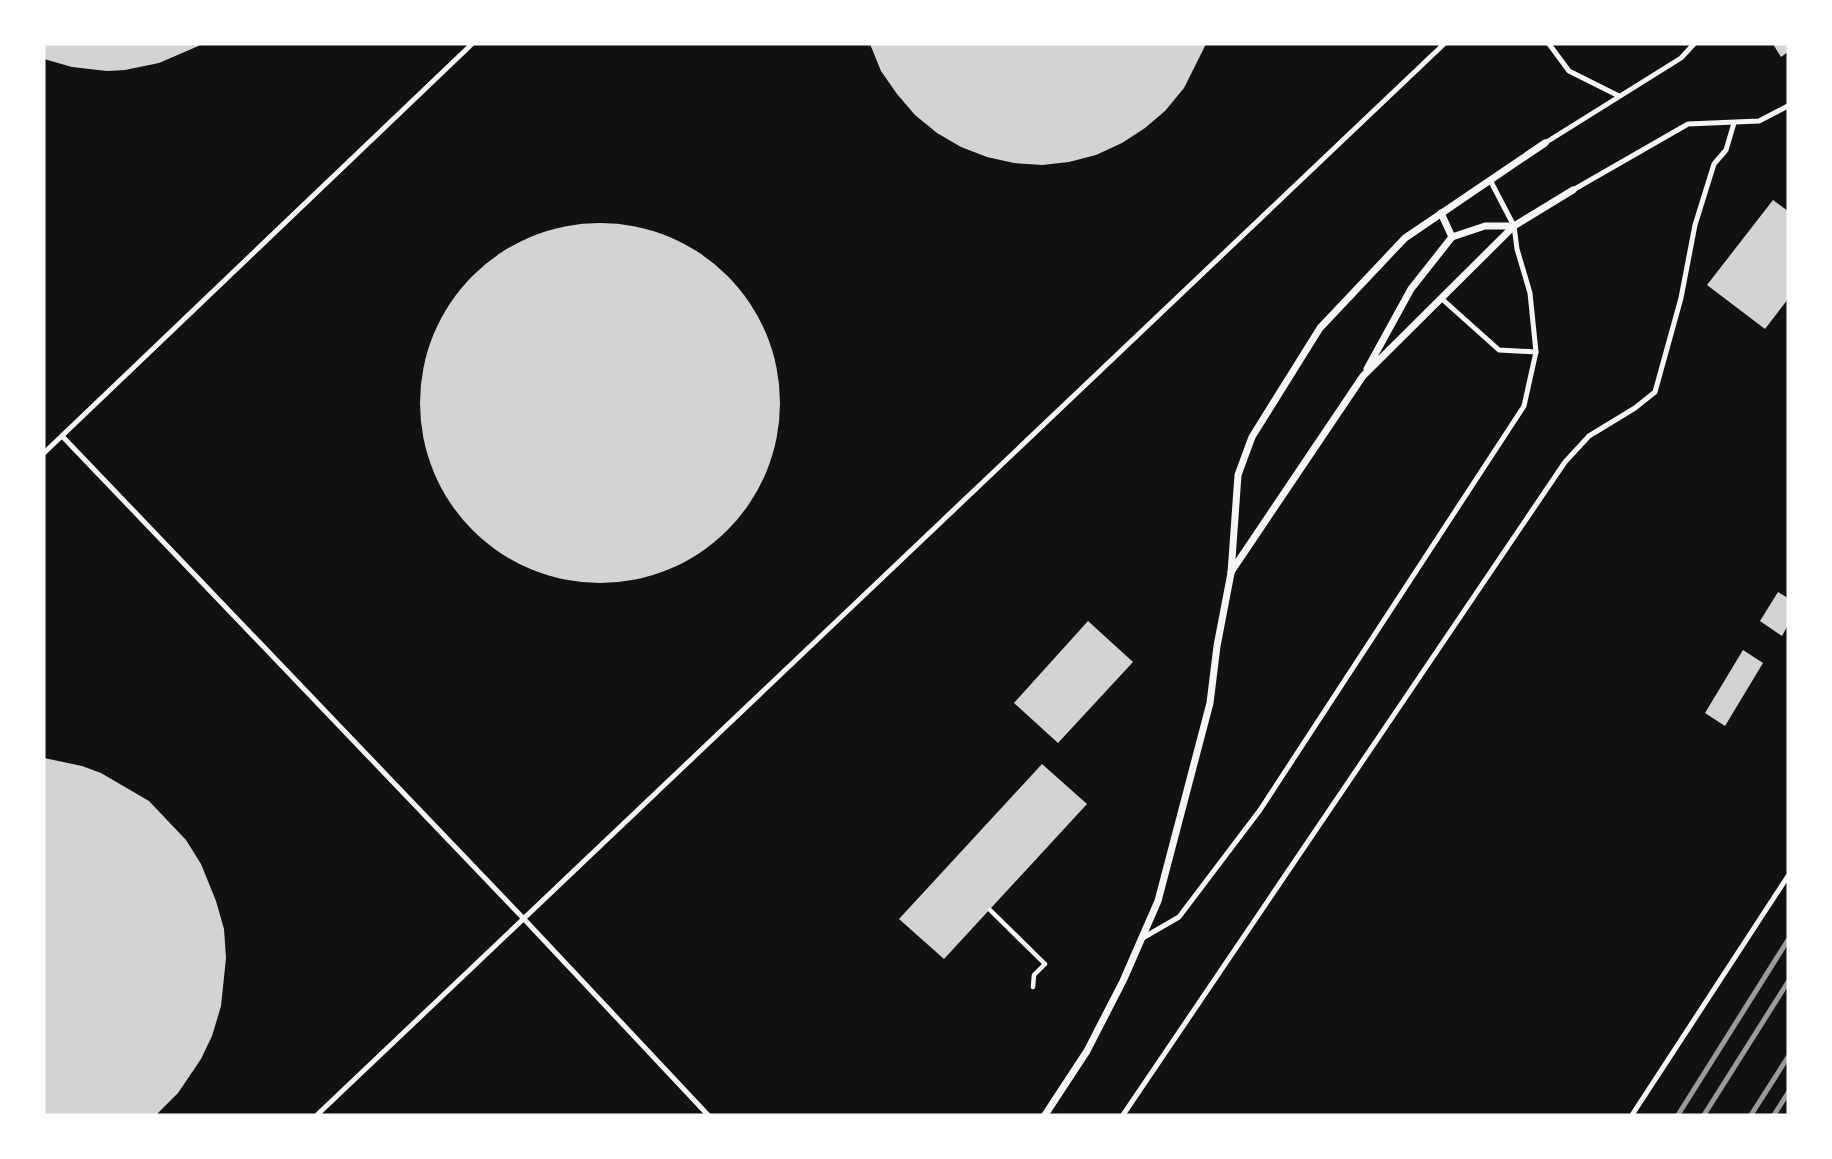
<svg xmlns="http://www.w3.org/2000/svg" width="1832" height="1159" font-family="'Source Serif 4',serif">
<style>
.building{fill:#d3d3d3}
.lines{fill:none;stroke-linecap:round;stroke-linejoin:round}
.path{stroke:#f5f5f5;stroke-width:4.5}
.service{stroke:#f5f5f5;stroke-width:5}
.minor{stroke:#f5f5f5;stroke-width:7}
.rail{stroke:#9a9a9a;stroke-width:5}
</style>
<rect width="100%" height="100%" fill="#111"/>
<g class="building">
<polygon points="44,44 203,44 159,63 125,70 107,71 72,67 44,59"/>
<polygon points="870,44 1206,44 1184,88 1165,111 1145,128 1122,143 1096,155 1069,162 1042,165 1014,163 987,157 961,147 937,133 915,115 897,94 881,71"/>
<polygon points="1773,44 1788,44 1788,52 1781,57"/>
<polygon points="1773,200 1788,211 1788,299 1765,329 1707,285"/>
<circle cx="600" cy="403" r="180"/>
<polygon points="1778,592 1788,598 1788,625 1782,636 1760,621"/>
<polygon points="1088,621 1133,662 1058,743 1014,703"/>
<polygon points="1743,650 1763,663 1725,726 1705,713"/>
<polygon points="44,758 82,766 101,773 149,801 186,840 201,864 216,901 224,929 226,958 221,1006 212,1036 201,1059 178,1093 156,1115 44,1115"/>
<polygon points="1042,764 1087,804 944,959 899,919"/>
</g>
<g class="lines">
<polyline class="path" points="990,910 1045,964 1034,975 1033,987"/>
<g class="service">
<polyline points="1549,44 1569,71 1619,96"/>
<polyline points="1545,143 1681,58 1694,44"/>
<polyline points="1573,190 1688,124 1759,121 1788,106"/>
<polyline points="1442,299 1499,350 1536,352"/>
<polyline points="62,436 524,919 708,1115"/>
<polyline points="44,453 472,44"/>
<polyline points="1141,939 1179,917 1260,810 1524,406 1536,352 1530,293 1517,249 1514,226 1490,180"/>
<polyline points="317,1115 1444,44"/>
<polyline points="1123,1115 1565,462 1589,436 1635,408 1655,392 1681,298 1695,225 1714,164 1726,150 1734,123"/>
<polyline points="1632,1115 1788,876"/>
</g>
<g class="minor">
<polyline points="1441,213 1452,237"/>
<polyline points="1367,369 1411,289 1452,237 1485,226 1514,226"/>
<polyline points="1231,572 1363,376 1514,226 1573,190"/>
<polyline points="1045,1115 1087,1051 1123,981 1158,901 1210,703 1217,646 1231,573 1238,475 1252,437 1320,328 1405,238 1545,143"/>
</g>
<g class="rail">
<polyline points="1678,1115 1788,940"/>
<polyline points="1704,1115 1788,982"/>
<polyline points="1751,1115 1788,1057"/>
<polyline points="1774,1115 1788,1093"/>
</g>
</g>
<rect width="1832" height="1159" fill="none" stroke="#ffffff" stroke-width="91"/>
</svg>
